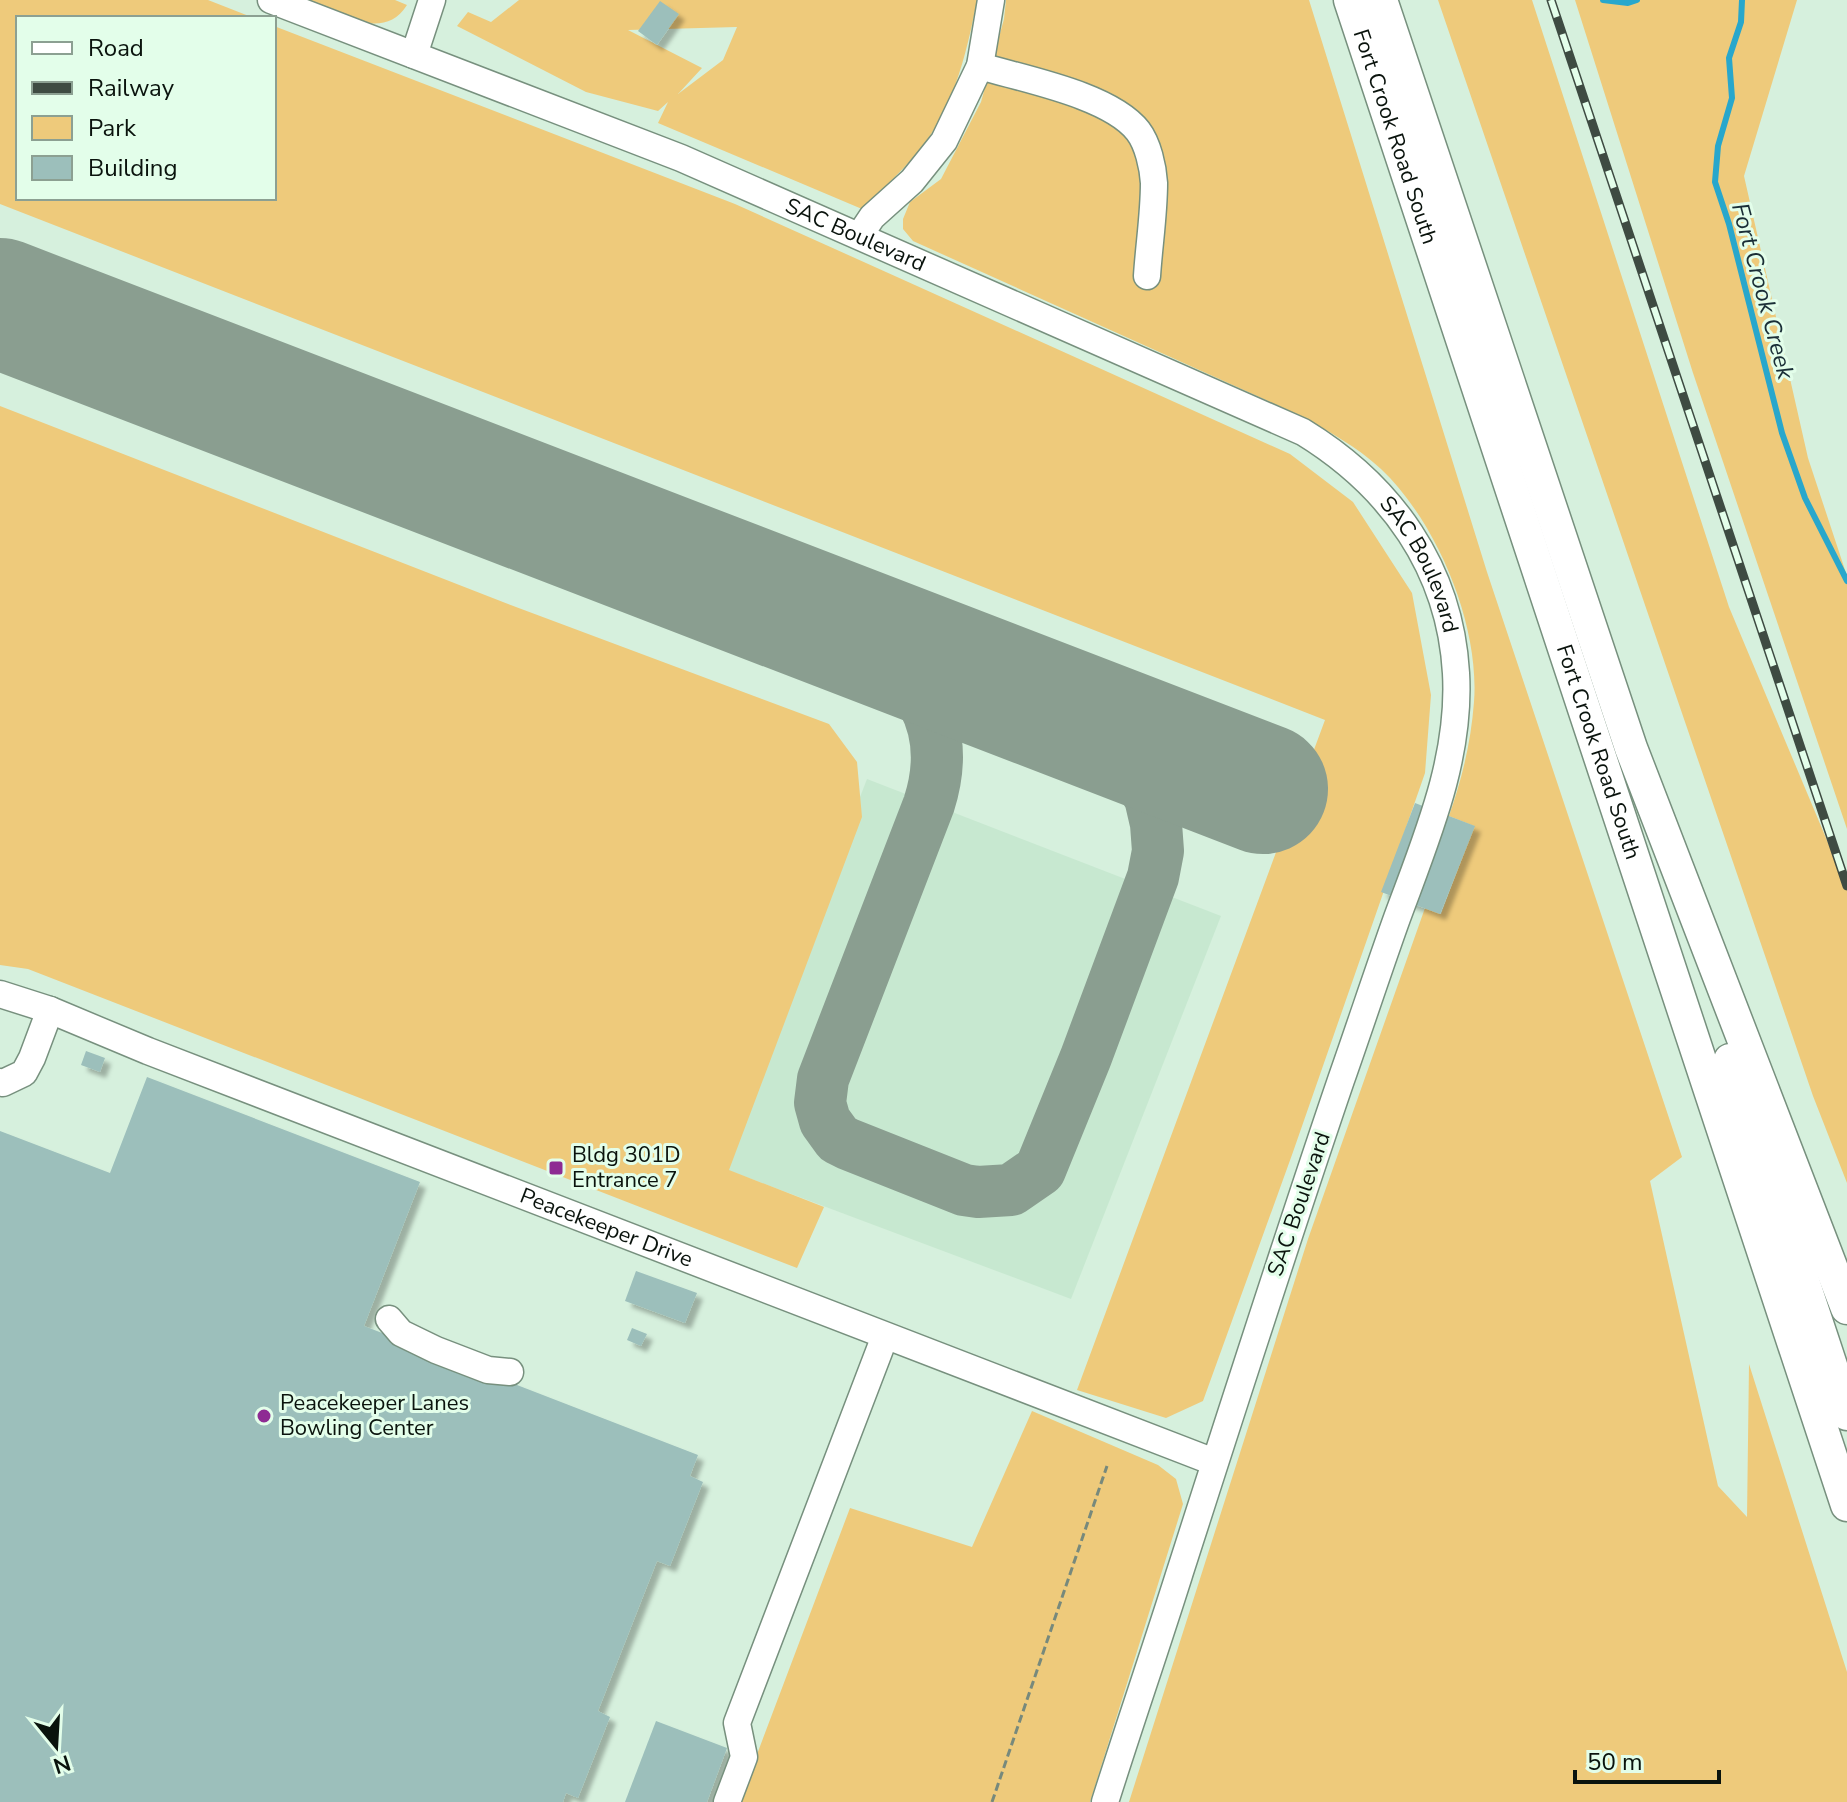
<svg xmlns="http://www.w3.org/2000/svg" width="1847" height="1802" font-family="'Nunito Sans',sans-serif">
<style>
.built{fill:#c7e8d0}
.green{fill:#eeca7b;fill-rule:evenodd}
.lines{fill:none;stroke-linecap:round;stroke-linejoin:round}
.stream{stroke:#28a7cc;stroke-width:6}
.taxiway{stroke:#8a9e90;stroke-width:52}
.runway{stroke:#8a9e90;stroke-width:130}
.building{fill:#9cbfbb;filter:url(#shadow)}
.minor-casing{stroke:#77907e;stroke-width:29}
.major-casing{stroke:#77907e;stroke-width:35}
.path{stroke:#77897c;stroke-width:3;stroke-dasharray:8 4;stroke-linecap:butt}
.minor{stroke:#fff;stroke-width:26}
.major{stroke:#fff;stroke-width:32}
.rail-casing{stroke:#3e4b42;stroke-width:9}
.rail{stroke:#e3feea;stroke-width:6;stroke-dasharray:18;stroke-linecap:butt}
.poi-dot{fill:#8e2b93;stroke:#e3feea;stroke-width:3}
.labels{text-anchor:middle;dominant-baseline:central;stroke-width:6;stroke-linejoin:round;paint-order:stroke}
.street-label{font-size:22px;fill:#0a130d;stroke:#e3feea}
.poi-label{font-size:22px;fill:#0a130d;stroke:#e3feea;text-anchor:start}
.water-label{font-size:24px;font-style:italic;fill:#1a2e36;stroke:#e3feea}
</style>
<defs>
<filter id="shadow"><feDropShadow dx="6" dy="6" stdDeviation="2" flood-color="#0004"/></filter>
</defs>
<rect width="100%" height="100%" fill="#d6f0dd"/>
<polygon class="built" points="867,779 1221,916 1071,1299 717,1166"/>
<g class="green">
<polygon points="0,0 208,0 254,18 18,18 18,198 274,198 274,26 735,204 1290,454 1353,502 1412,593 1431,695 1425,773 1293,1152 1203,1401 1166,1418 1077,1390 1325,720 0,204"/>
<path d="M307 0H395L407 5C383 43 339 13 307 0Z"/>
<path d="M519 0H977C966 57 952 116 911 160 896 177 878 193 862 209L658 123 668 102 658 111 586 92 457 26 468 12 491 22ZM737 27 723 60 678 94 702 68 628 30Z"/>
<path d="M1006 0H1309L1487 572 1682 1157 1650 1181 1718 1486 1747 1517 1749 1364 1847 1672V1802H1129L1308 1239 1425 908 1441 914 1474 826 1449 816C1462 779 1471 742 1474 702 1480 625 1437 522 1381 469 1356 446 1328 431 1299 415L913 241 903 229V219L910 202 941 179 981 102 1004 19Z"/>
<polygon points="1438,0 1532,0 1729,607 1847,888 1847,1183 1813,1096"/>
<polygon points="1575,0 1797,0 1744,176 1808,458 1847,576 1847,829 1693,373"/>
<polygon points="0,406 516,607 829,724 857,762 862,817 729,1170 824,1207 797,1268 28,969 0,965"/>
<polygon points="1032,1411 1158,1465 1176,1479 1183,1504 1090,1802 739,1802 850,1508 972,1547"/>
</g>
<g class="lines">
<g class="stream">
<polyline points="1603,0 1628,3 1637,0"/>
<polyline points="1742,0 1741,22 1729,58 1732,98 1718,146 1715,182 1729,224 1782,433 1805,498 1847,581"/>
</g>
<path class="taxiway" d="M848 630C914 670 955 723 929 804L823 1079 820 1103 825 1121 838 1139 848 1144 964 1190 978 1192 1011 1190 1040 1170 1086 1057 1153 877 1158 851 1156 824 1150 798 1128 760 1104 739 1067 714"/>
<polyline class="runway" points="0,303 1263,789"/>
</g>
<g class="building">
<polygon points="660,1 679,14 657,45 638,31"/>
<polygon points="1415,803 1475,826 1440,914 1381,892"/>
<polygon points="86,1051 105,1058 100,1072 81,1065"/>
<polygon points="147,1077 420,1182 364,1326 698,1455 690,1476 703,1482 670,1566 657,1561 598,1711 610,1717 578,1798 566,1793 563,1802 0,1802 0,1131 110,1173"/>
<polygon points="636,1271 697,1293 685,1323 625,1301"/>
<polygon points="632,1328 647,1334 641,1346 627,1340"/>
<polygon points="656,1721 727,1748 707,1802 625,1802"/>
</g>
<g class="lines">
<g class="minor-casing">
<g id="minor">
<path id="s1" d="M271 0 681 158 1303 432C1391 486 1450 568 1456 673 1461 759 1426 839 1397 918 1378 971 1360 1026 1341 1080 1285 1244 1232 1410 1179 1575 1155 1651 1129 1726 1105 1802"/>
<polyline points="414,55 432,0"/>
<path d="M980 66C1023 79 1110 95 1138 131 1148 144 1153 167 1154 183 1154 214 1149 245 1147 276"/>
<polyline points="860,235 872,217 912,181 944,141 980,66 991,0"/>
<path id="s2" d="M0 994 50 1010 148 1051 1214 1462"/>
<polyline points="0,1082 3,1083 24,1073 32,1058 50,1010"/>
<polyline points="389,1319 401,1333 436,1350 488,1370 510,1372"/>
<polyline points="727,1802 744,1757 737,1723 885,1336"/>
</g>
</g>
<g class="major-casing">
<g id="major">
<path id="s3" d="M1350 0 1847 1505"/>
<polyline points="1381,0 1631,748 1847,1308"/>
<polyline points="1730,1060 1847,1414"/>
</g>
</g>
<polyline class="path" points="992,1802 1107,1466"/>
<use href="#minor" class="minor"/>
<use href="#major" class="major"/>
<g class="rail-casing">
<polyline id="rail" points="1551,0 1847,886"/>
</g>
<use href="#rail" class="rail"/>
</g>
<g class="poi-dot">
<rect x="548" y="1160" width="16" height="16" rx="4"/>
<circle cx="264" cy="1416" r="8"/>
</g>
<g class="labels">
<g class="street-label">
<text stroke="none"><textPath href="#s3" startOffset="144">Fort Crook Road South</textPath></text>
<text stroke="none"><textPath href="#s1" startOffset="630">SAC Boulevard</textPath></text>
<text stroke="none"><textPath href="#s1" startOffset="1300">SAC Boulevard</textPath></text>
<text stroke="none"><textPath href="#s3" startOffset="792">Fort Crook Road South</textPath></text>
<text transform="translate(1299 1204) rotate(-71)">SAC Boulevard</text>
<text stroke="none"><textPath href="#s2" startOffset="650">Peacekeeper Drive</textPath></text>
</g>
<g class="poi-label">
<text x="572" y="1155">Bldg 301D<tspan x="572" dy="25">Entrance 7</tspan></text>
<text x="280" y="1403">Peacekeeper Lanes<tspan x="280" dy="25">Bowling Center</tspan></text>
</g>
<g class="water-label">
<text transform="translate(1763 291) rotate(75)">Fort Crook Creek</text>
</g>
</g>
<rect x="16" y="16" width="260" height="184" fill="#e3feea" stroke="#8ca092" stroke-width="2"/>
<rect x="32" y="42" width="40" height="12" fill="#ffffff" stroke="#8ca092" stroke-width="2"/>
<text x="88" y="56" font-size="24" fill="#0a130d">Road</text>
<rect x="32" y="82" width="40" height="12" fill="#3e4b42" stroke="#8ca092" stroke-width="2"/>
<text x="88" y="96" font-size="24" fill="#0a130d">Railway</text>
<rect x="32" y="116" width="40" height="24" fill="#eeca7b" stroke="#8ca092" stroke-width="2"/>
<text x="88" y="136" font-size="24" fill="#0a130d">Park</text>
<rect x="32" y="156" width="40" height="24" fill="#9cbfbb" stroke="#8ca092" stroke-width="2"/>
<text x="88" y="176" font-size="24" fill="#0a130d">Building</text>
<g transform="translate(56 1746) rotate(162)" stroke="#e3feea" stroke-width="6" paint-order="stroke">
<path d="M0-6L14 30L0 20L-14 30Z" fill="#0a130d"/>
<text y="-12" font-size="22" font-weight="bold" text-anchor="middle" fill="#0a130d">N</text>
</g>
<path d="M1575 1770v12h144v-12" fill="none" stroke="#0a130d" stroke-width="4"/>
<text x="1587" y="1770" font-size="24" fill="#0a130d" stroke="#e3feea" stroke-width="6" paint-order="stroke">50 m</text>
</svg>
